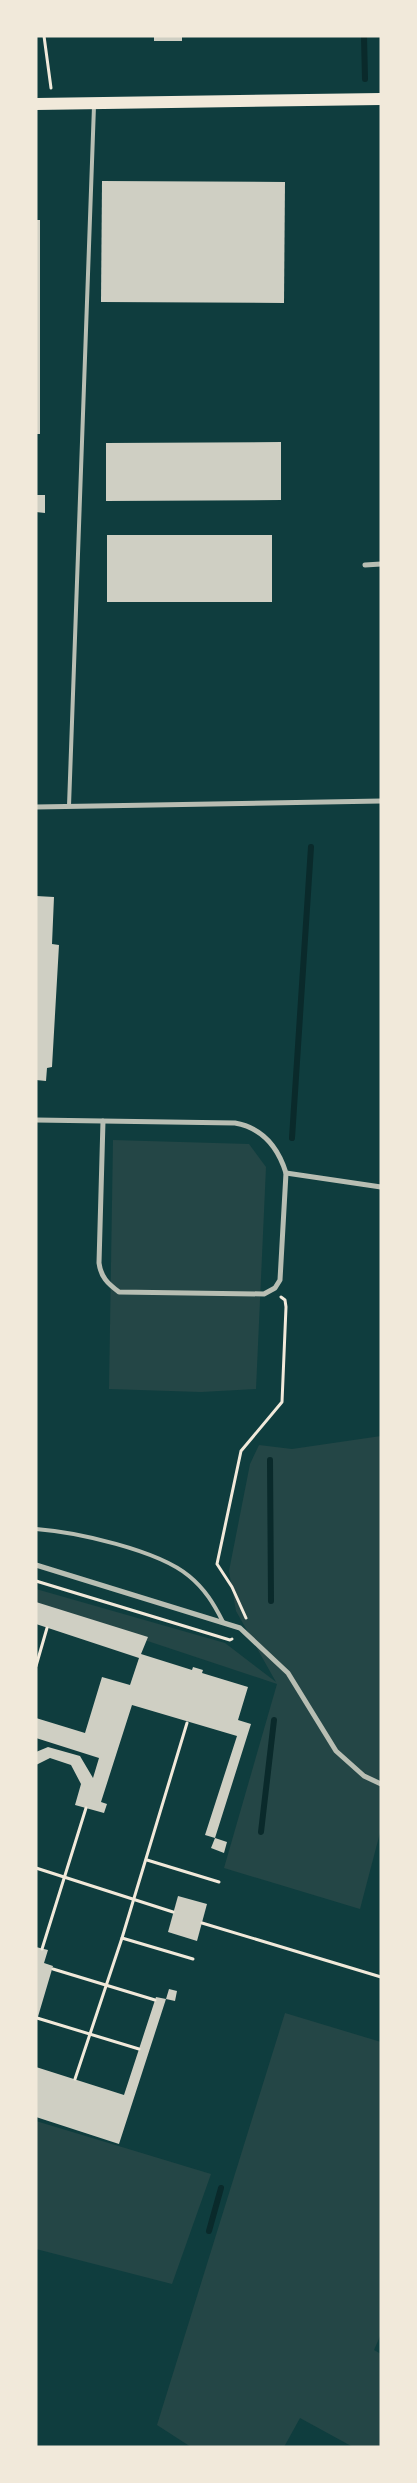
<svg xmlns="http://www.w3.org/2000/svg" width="417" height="2483" font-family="'PT Sans Narrow',sans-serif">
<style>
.green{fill:#244646}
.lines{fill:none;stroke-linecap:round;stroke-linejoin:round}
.stream{stroke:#0a2a2b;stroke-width:6}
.building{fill:#cfcfc3}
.path{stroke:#f1e9da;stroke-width:3}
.service{stroke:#b8beb3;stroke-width:4}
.minor{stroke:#b8beb3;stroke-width:5}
.primary{stroke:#f1e9da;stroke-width:12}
</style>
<rect width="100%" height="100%" fill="#0f3d3e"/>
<g class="green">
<polygon points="113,1140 249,1144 266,1167 256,1389 201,1392 109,1389"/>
<polygon points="381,1436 381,1829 360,1909 224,1868 277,1684 36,1604 36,1589 225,1643 276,1682 236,1611 229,1571 250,1464 259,1445 292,1449"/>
<polygon points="285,2013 381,2042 381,2334 374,2350 381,2354 381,2447 353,2447 300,2418 284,2447 191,2447 157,2425"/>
<polygon points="36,2121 211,2174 172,2284 36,2249"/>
</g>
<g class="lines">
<g class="stream">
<polyline points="364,36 365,79"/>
<polyline points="292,1138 311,847"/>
<polyline points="270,1460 271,1601"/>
<polyline points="261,1832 274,1720"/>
<polyline points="209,2231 221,2188"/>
</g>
</g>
<g class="building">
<rect x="154" y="36" width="28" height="5"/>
<polygon points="102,181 285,182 284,303 101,302"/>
<rect x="36" y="220" width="4" height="214"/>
<polygon points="281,442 281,500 106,501 106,443"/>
<polygon points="36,495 45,495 45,513 36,512"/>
<rect x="107" y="535" width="165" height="67"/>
<polygon points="36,896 54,897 52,944 59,945 52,1067 47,1068 46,1081 36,1080"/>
<polygon points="36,1602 148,1637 141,1654 192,1670 193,1667 203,1670 202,1673 248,1687 238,1720 251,1724 215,1838 205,1835 237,1736 132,1705 101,1802 107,1804 104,1813 75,1805 81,1784 71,1765 50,1758 36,1765 36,1752 48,1747 80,1756 93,1778 99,1758 36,1738 36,1718 85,1733 102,1677 130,1685 139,1658 36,1624"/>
<polygon points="215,1838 227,1842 224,1853 211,1848"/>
<polygon points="178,1896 207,1904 197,1941 168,1932"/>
<polygon points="36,1947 48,1950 44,1963 53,1966 37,2020"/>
<polygon points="169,1989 177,1991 175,2001 166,1999 119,2144 36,2117 36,2067 124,2095 156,1997 166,1999"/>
</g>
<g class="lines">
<g class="path">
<polyline points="44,36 51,88"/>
<polyline points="36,1581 230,1640 232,1639"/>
<polyline points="246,1618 232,1587 217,1564 241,1451 282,1402 286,1307 285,1300 281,1297"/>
<polyline points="36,1666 47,1628"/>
<polyline points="147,1860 219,1882"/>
<polyline points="36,1868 173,1912"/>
<polyline points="202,1923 381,1977"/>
<polyline points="122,1938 193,1959"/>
<polyline points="42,1949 86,1808"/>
<polyline points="53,1969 155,2000"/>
<polyline points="37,2018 139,2049"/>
<polyline points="75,2079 122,1938 187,1723"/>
</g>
<g class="service">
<polyline points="69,806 94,106"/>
<path d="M36 1529C76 1532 158 1550 189 1576 205 1589 214 1604 223 1622"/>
</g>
<g class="minor">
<polyline points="365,565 381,564"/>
<polyline points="36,807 381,801"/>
<path d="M36 1120 235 1123C263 1128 278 1147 286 1173L381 1187"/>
<path d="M103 1121 99 1263C101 1277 107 1283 119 1292L264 1294 275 1288 280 1280 286 1173"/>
<polyline points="36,1565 240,1628 288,1673 336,1751 364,1776 381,1784"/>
</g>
<polyline class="primary" points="36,104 381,99"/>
</g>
<rect width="417" height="2483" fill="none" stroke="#f1e9da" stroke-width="75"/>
</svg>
